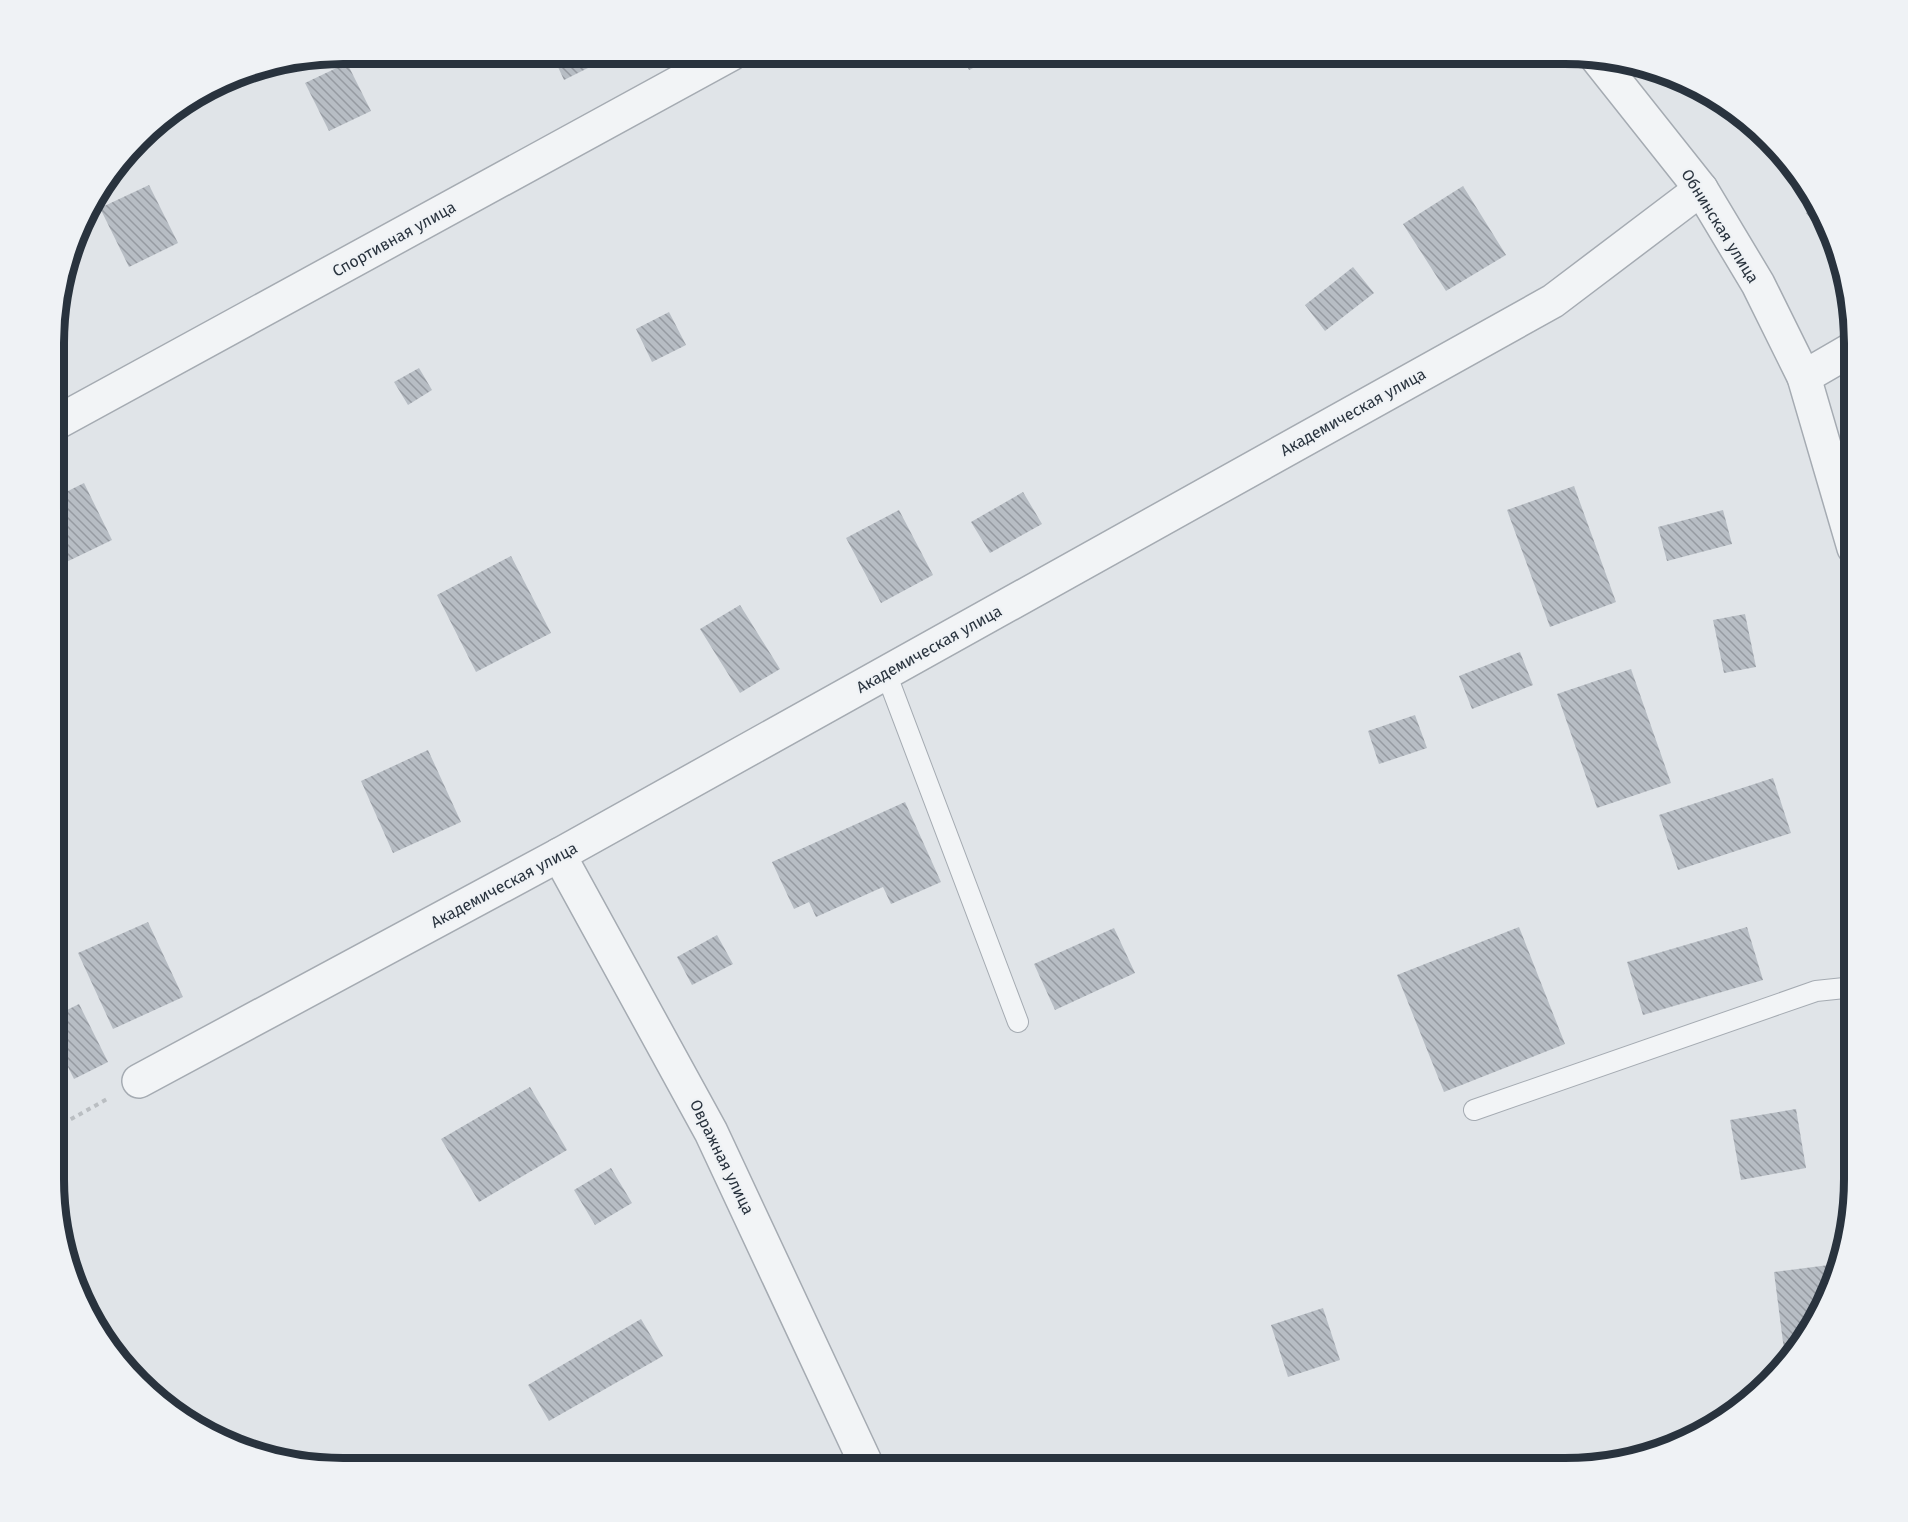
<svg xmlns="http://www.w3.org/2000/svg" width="1908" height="1522" font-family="'Fira Sans',sans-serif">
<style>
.building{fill:url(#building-back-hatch)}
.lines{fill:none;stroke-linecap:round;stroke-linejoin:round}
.service-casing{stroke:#a5abb2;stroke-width:22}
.minor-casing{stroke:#a5abb2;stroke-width:36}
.tertiary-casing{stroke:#a5abb2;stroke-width:36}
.path{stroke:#babec2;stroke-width:4;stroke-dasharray:4.5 4.5;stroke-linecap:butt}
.service{stroke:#f2f4f6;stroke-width:20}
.minor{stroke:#f2f4f6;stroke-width:33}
.tertiary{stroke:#f2f4f6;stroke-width:33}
.labels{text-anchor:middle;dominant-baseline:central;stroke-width:4.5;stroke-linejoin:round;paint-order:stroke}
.street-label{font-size:16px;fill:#29333e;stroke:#eff2f5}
.rim{fill:none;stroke:#29333e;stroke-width:8}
</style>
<defs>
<pattern id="building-back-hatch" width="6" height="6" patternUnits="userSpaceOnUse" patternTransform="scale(1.5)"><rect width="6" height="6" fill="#b7bdc4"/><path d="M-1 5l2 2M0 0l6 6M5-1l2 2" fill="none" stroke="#959aa1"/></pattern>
</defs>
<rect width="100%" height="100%" fill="#e0e4e8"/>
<g class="building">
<polygon points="552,54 608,54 610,57 564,80"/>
<polygon points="961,54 1002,54 969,70"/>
<polygon points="347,63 371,111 329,131 305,83"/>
<polygon points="149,185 178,243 129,267 100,208"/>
<polygon points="1463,186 1506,255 1446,291 1403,224"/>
<polygon points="1816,204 1824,216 1831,242 1806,213"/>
<polygon points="1353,267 1374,293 1325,331 1305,305"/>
<polygon points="669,312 686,345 652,362 636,329"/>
<polygon points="419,368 432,390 408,405 394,382"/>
<polygon points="84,483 112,540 56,567 56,497"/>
<polygon points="1574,486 1616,602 1550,627 1507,510"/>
<polygon points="1023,492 1042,524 990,553 971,522"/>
<polygon points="899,510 933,575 881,603 846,538"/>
<polygon points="1723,510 1732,544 1667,561 1658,527"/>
<polygon points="511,556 551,633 476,672 437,595"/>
<polygon points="740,605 780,669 740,693 700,629"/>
<polygon points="1745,614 1756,667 1724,673 1713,620"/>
<polygon points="1520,652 1533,685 1472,709 1459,676"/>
<polygon points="1631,669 1671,783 1597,808 1557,694"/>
<polygon points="1415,715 1427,748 1379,764 1368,731"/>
<polygon points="428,750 461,822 393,853 361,781"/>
<polygon points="1773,778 1791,833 1678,870 1659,815"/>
<polygon points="905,802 941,882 891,904 883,887 816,917 809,902 794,909 772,862"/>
<polygon points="148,922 183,997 113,1029 78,953"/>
<polygon points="1519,927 1565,1044 1444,1092 1397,975"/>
<polygon points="1747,927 1763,980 1643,1015 1627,962"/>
<polygon points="1114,928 1135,973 1055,1010 1034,964"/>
<polygon points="717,935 733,964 692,985 677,957"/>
<polygon points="79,1004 108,1062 74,1079 55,1041 55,1016"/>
<polygon points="530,1087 567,1150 479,1202 441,1139"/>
<polygon points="1796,1109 1806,1168 1741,1180 1730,1120"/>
<polygon points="611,1168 632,1203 595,1225 574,1190"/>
<polygon points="1829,1265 1832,1290 1795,1348 1784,1350 1774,1272"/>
<polygon points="1323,1308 1340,1360 1288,1377 1271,1325"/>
<polygon points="641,1319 663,1356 549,1421 528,1385"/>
</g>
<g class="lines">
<g class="service-casing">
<g id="service">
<polyline points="886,673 1018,1022"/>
<polyline points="1474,1110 1816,991 1854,987"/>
</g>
</g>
<g class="minor-casing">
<g id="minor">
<polyline points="1804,377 1854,348"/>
<polyline points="56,423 731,54"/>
<polyline points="559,855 711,1132 868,1468"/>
<polyline points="139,1081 559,855 1553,301 1701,189"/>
</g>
</g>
<g class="tertiary-casing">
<polyline id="tertiary" points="1597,58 1701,189 1758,284 1804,377 1854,548"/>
</g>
<polyline class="path" points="55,1128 109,1098"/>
<use href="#service" class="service"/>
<use href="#minor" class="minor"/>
<use href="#tertiary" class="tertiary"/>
</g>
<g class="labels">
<g class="street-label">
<text transform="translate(1720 226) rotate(58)">Обнинская улица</text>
<text transform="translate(394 239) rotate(-29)">Спортивная улица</text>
<text transform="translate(1353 412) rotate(-29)">Академическая улица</text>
<text transform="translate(929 649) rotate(-29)">Академическая улица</text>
<text transform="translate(504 885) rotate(-28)">Академическая улица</text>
<text transform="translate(722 1157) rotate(64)">Овражная улица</text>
</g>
</g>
<path d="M0 0H1908V1522H0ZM343 64H1565A279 279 0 0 1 1844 343V1179A279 279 0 0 1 1565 1458H343A279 279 0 0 1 64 1179V343A279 279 0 0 1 343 64Z" fill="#eff2f5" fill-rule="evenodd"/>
<path class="rim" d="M343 64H1565A279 279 0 0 1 1844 343V1179A279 279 0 0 1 1565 1458H343A279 279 0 0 1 64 1179V343A279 279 0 0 1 343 64Z"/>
</svg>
